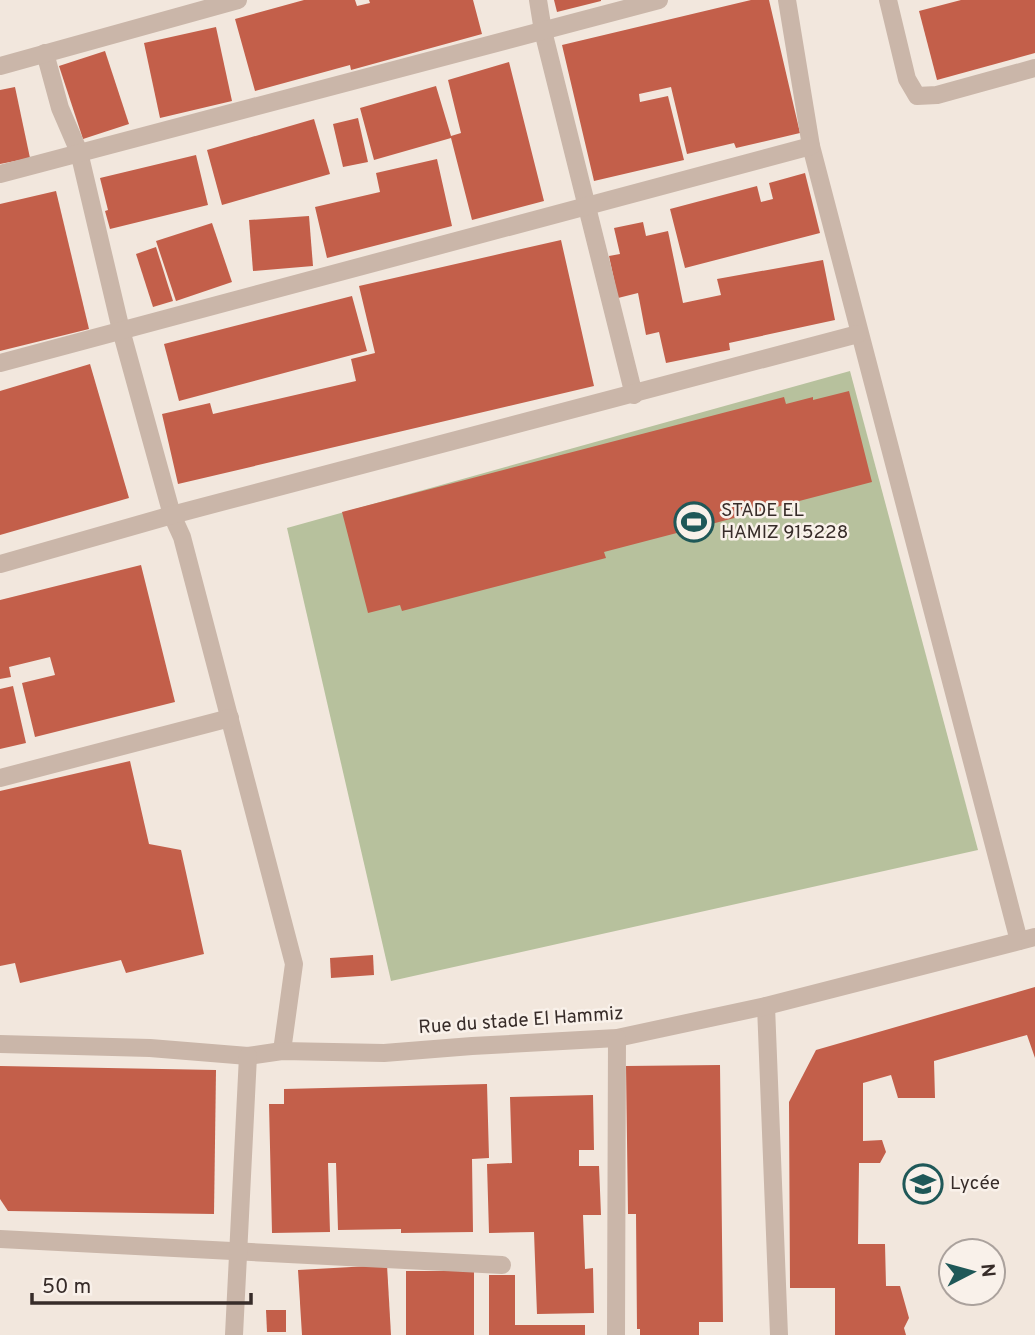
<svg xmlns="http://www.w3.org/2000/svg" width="1035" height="1335" font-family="Overpass,sans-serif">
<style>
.green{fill:#b7c19d}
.building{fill:#c35f4a}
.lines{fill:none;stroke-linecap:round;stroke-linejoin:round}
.street{stroke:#cab6a9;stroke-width:18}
.labels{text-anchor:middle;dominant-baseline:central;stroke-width:5;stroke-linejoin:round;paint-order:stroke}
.poi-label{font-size:19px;fill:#372c29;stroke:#f9f1ea;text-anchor:start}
.street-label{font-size:19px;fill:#372c29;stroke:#f9f1ea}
</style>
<rect width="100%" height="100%" fill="#f2e7dd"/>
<polygon class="green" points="850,371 978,850 391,981 287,528"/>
<g class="building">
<polygon points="304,0 355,0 357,6 370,3 369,0 473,0 482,34 351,70 350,65 255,91 235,19"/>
<polygon points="554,0 601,0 601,1 557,12"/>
<polygon points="751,0 769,0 800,133 736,148 734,143 687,154 671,87 639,94 640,102 668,96 684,160 594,181 562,45"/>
<polygon points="961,0 1035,0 1035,53 937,80 919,11"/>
<polygon points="216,27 232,101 160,118 144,43"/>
<polygon points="105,51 129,124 83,139 59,66"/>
<polygon points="509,62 544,201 472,220 451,138 374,160 360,108 436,86 451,136 461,133 448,80"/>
<polygon points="15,87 30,158 0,164 0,90"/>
<polygon points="358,118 368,162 343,167 333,124"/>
<polygon points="314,119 330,174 222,205 207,150"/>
<polygon points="196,155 208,205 110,229 105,211 108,210 100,178"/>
<polygon points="437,159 452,226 327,258 315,207 380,192 376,173"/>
<polygon points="805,173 820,233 685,268 670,209 757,186 761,202 773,199 769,183"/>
<polygon points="56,191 89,329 0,351 0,204"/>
<polygon points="309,216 313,266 253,271 249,220"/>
<polygon points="643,222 646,236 668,231 683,303 721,295 717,279 823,260 835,320 729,343 730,350 666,363 659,332 646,335 638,293 618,298 609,256 620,254 614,228"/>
<polygon points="212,223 232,282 176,301 156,241"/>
<polygon points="561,240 594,386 178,484 162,414 210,403 213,414 356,381 351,359 375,353 359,286"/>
<polygon points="156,247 173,301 153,307 136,254"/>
<polygon points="352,296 367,351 179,401 164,344"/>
<polygon points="90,364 129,498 0,535 0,391"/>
<polygon points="849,391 872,482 604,552 606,558 402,611 400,605 368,613 342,512 784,397 786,404 813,397 813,400"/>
<polygon points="141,565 175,702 35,737 22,683 55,675 50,657 9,667 11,677 0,679 0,600"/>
<polygon points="13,686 26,743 0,749 0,689"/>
<polygon points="130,761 149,844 181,850 204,954 126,973 121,960 20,983 15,963 0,966 0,791"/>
<polygon points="373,955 374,975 331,978 330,958"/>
<polygon points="1035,987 1035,1058 1027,1035 934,1061 935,1098 898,1098 891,1075 863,1083 863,1141 882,1140 886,1152 880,1163 859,1163 858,1244 885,1244 886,1286 900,1286 909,1318 904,1328 906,1335 835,1335 835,1288 790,1288 789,1102 816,1050"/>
<polygon points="720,1065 723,1322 699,1322 699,1335 640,1335 640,1329 637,1329 636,1214 628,1214 626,1066"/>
<polygon points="0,1066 216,1070 214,1214 8,1211 0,1199"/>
<polygon points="487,1084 489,1158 472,1159 473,1232 401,1233 401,1229 338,1230 336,1163 328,1163 330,1232 272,1233 269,1104 284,1104 284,1089"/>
<polygon points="593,1095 594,1150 579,1150 579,1166 599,1166 601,1215 583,1215 585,1269 593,1268 594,1313 537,1314 534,1232 489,1233 487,1164 512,1163 510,1097"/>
<polygon points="387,1265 391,1335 302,1335 298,1270"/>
<rect x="406" y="1271" width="68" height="64"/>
<polygon points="489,1275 515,1275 515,1325 585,1325 585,1335 489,1335"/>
<polygon points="266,1310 286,1310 286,1332 267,1332"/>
</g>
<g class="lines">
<g class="street">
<polyline points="538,0 543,31 634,395"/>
<polyline points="787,0 811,146 1019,941"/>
<polyline points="888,0 907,79 917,96 937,95 1035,68"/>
<polyline points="45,53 60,108 79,152 121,330 172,515 182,537 294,964 282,1051"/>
<polyline points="0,66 238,0"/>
<polyline points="0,174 659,0"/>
<polyline points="0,363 811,146"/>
<polyline points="0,564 172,515 858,334"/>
<polyline points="0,778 230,718"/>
<polyline points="766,1006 779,1335"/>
<polyline points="0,1044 150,1048 248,1056 282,1051 384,1053 472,1046 617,1038 766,1006 1035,937"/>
<polyline points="0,1239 502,1265"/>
<polyline points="234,1335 248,1056"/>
<polyline points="616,1335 617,1038"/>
</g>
</g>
<defs>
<g id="stadium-ring" transform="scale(2.0125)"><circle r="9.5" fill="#f9f1ea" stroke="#1f5858" stroke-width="1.5"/><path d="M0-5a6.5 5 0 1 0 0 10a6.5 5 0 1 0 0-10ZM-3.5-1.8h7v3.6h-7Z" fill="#1f5858"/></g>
<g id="school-ring" transform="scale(2.0125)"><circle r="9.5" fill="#f9f1ea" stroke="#1f5858" stroke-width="1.5"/><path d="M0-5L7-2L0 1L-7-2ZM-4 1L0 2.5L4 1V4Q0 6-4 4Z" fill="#1f5858"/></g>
</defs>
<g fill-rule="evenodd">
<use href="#stadium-ring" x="694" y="522"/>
<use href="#school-ring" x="923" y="1184"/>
</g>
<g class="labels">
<g class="poi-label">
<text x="721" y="511">STADE EL<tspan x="721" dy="22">HAMIZ 915228</tspan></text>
<text x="950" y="1184">Lycée</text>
</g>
<g class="street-label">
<text transform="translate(521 1021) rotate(-4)">Rue du stade El Hammiz</text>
</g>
</g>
<g transform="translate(972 1272) rotate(84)"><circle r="33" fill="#f9f1ea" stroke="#aba29d" stroke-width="2"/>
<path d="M0-5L12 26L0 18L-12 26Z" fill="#1f5858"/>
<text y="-10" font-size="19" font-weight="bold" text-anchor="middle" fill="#372c29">N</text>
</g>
<path d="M32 1293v10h219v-10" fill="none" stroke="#372c29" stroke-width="3.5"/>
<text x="42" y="1293" font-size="21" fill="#372c29" stroke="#f9f1ea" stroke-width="5" paint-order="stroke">50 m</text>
</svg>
